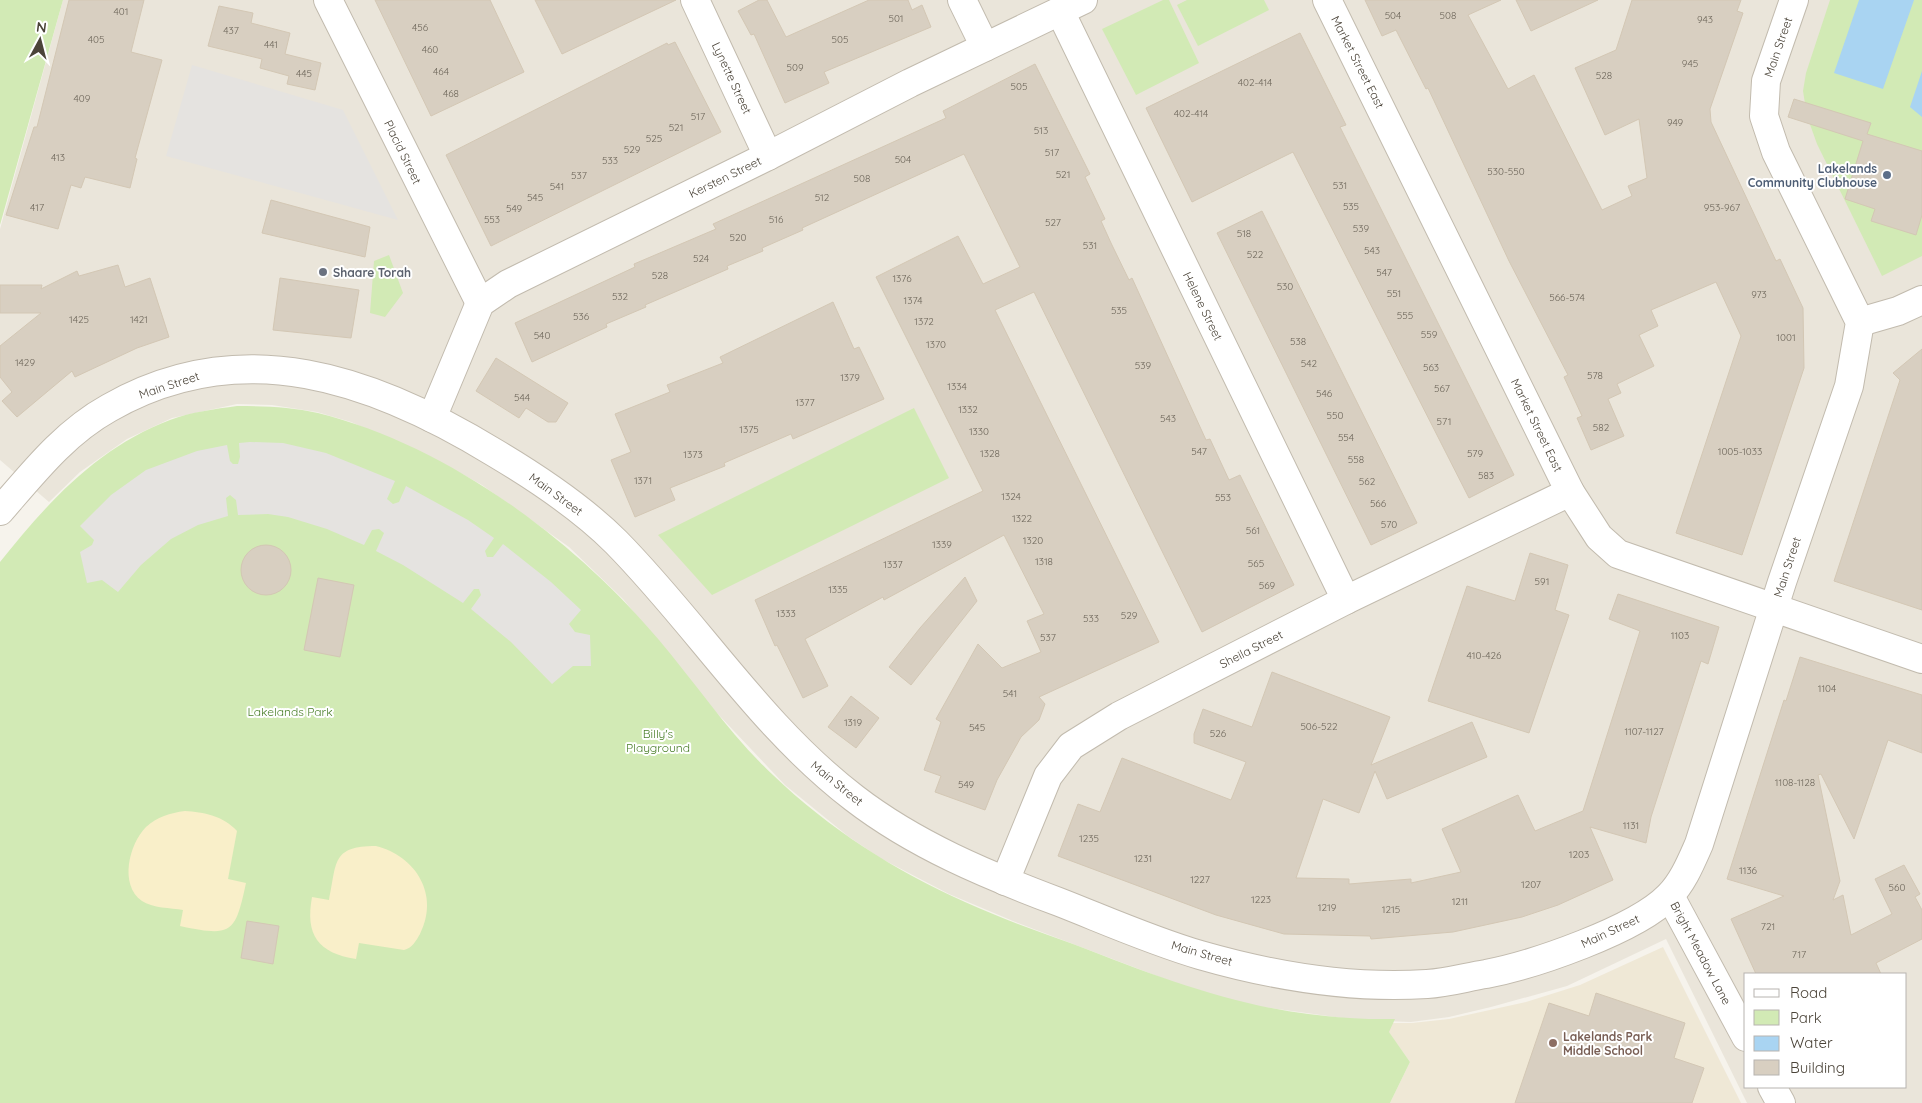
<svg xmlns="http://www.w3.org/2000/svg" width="1922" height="1103" font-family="Quicksand,sans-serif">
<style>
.residential{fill:#eae5da;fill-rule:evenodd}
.education{fill:#efe8d6}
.green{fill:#d2eab5}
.sand{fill:#f9efc9}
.parking{fill:#e5e3e0}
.water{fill:#a9d4f2}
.building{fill:#d8cfc1;stroke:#d3c7b4}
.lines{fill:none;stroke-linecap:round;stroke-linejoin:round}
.minor-casing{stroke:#c2bbae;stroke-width:30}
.minor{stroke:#fff;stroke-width:28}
.service-dot{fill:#5c6f8a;stroke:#fff;stroke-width:2}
.worship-dot{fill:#6b7280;stroke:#fff;stroke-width:2}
.education-dot{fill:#8d6e63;stroke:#fff;stroke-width:2}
.labels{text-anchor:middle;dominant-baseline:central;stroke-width:4;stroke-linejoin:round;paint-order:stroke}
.number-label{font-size:10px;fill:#6e675b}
.street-label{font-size:12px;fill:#4b4439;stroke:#fff}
.service-label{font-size:12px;font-weight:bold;fill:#4e5e75;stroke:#fff;text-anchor:end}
.worship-label{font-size:12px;font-weight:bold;fill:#5b616d;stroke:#fff;text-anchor:start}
.park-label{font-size:12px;fill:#4a7f2a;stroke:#fff}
.education-label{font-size:12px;font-weight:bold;fill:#785e54;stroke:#fff;text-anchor:start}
</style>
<rect width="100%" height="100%" fill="#f6f3ec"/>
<path class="residential" d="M63 0H1922V1103H1747L1666 939 1567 986 1491 1007 1449 1017 1411 1022 1357 1020 1249 1005 1207 995 1013 921 949 894 882 859 849 837 785 785 715 711 623 599 569 547 482 485 433 458 351 422 317 412 272 405 237 404 172 418 127 439 80 472 49 502 0 460V229ZM1746 974H1906V1087H1746Z"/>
<polygon class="education" points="1663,947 1741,1103 1390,1103 1410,1062 1382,1023 1412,1023 1449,1019 1526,1002 1580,985"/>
<g class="green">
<polygon points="0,0 63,0 0,225"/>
<polygon points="1163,0 1169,0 1199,63 1136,95 1102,29"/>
<polygon points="1187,0 1264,0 1269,10 1198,46 1177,5"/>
<polygon points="1830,0 1922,0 1922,256 1882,276 1817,144 1807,116 1803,91 1806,73"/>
<polygon points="389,255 403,293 385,317 370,313 374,261"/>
<path d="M237 406C264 406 292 407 318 413 447 445 575 540 659 640 697 685 731 736 773 775 828 828 895 871 965 902 1000 918 1037 931 1073 944 1184 987 1272 1021 1395 1019L1389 1032 1410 1062 1390 1103H0V562C47 503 98 447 170 420 191 412 215 409 237 406Z"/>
<polygon points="914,408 949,478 712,595 658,535"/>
</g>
<g class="sand">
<path d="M185 811C203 812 224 816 237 831L228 879 246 883C235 934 232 937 180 926L183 910C171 908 152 908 142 901 119 885 129 844 146 827 157 817 170 813 185 811Z"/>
<path d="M376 846C416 856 440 895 420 934 416 941 412 948 404 950L359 943 356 959C318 953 305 935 312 897L329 900C337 863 331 846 376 846Z"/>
</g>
<g class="parking">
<polygon points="192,65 343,110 398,220 166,156"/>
<polygon points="250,442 283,443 326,453 395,481 387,499 393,504 399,502 406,486 468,520 494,538 485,551 487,557 493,557 503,544 551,582 581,610 569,624 575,632 590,635 591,666 573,666 552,684 511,642 471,609 481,595 479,589 474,589 463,603 403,565 376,551 384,533 379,529 372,530 364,545 327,529 288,517 268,514 238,515 236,500 230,495 226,498 228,516 198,525 171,539 141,565 118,592 102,580 87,583 80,552 92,545 94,540 80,526 111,495 146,470 197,451 227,445 230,461 233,464 238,464 240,457 239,443"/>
</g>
<g class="water">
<polygon points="1859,0 1914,0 1883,89 1834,73"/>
<polygon points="1922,71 1922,117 1910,107"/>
</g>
<g class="building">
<polygon points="69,0 144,0 131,52 162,60 135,158 137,159 130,188 85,177 81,188 71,185 58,229 6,215 34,127 37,127"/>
<polygon points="375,0 490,0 524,72 431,116"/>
<polygon points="535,0 676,0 562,54"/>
<polygon points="759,0 767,0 786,37 869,0 908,0 912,10 922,5 931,27 824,72 829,83 785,103 754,34 751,35 738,11"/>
<polygon points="1365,0 1501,0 1468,15 1508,89 1534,75 1602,210 1632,196 1628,186 1647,178 1639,119 1605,135 1575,68 1616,50 1632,0 1741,0 1737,11 1743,13 1710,109 1711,122 1776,261 1780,259 1803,308 1804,368 1742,555 1676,533 1741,336 1716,282 1651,310 1658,326 1639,335 1654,366 1617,384 1621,393 1608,399 1624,436 1591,450 1577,418 1582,416 1564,377 1568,375 1509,261 1428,88 1426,89 1396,30 1382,36"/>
<polygon points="1516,0 1598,0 1531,31"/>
<polygon points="219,6 253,13 251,23 290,33 285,54 321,63 315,90 287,84 289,76 260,68 262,59 208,46"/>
<polygon points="1300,33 1346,125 1340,127 1514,475 1469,498 1293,152 1192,202 1146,108"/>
<polygon points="675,42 721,132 491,246 446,155 667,43 668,45"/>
<polygon points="1035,64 1090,174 1085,177 1105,219 1101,221 1111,243 1129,280 1132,278 1206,440 1210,439 1229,480 1240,475 1294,585 1202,632 1034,292 995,310 1159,642 1039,697 1045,704 1039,720 1021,737 997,780 985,810 935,792 941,776 924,770 941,722 936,719 978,644 1002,668 1041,652 1027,621 1044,614 1004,535 884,600 883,597 805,639 828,686 803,698 777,645 775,646 755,600 983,491 876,277 958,236 983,284 1020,267 964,154 802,228 803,230 762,248 763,251 727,266 728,269 645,305 646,307 606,324 607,327 532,362 515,323 635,267 634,264 716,229 713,224 946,118 943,111"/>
<polygon points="1794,99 1871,123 1867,134 1922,151 1922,215 1916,235 1871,221 1875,209 1845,199 1863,141 1788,117"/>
<polygon points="271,200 370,227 365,257 262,233"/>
<polygon points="1262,211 1417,523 1371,545 1217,233"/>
<polygon points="118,265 125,287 150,278 169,337 137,348 75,377 72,371 17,417 2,401 12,392 0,377 0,346 41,313 0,313 0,285 42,285 41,289 77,271 79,276"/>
<polygon points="280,278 359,290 351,338 273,330"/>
<polygon points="833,302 854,349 859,347 884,399 793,439 791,434 724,463 725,466 670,488 675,500 635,517 611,460 631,452 615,414 670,392 667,385 723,363 720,357"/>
<polygon points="1922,349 1922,610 1834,581 1900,380 1893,373"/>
<polygon points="496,358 568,403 556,422 548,422 526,408 519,418 476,391"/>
<circle cx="266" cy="570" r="25"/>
<polygon points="1530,553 1568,565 1555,610 1569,615 1529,733 1428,701 1467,586 1515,601"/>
<polygon points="965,577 977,601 911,685 889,667 920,628"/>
<polygon points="318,578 354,585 340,657 304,650"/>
<polygon points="1618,594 1719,627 1708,664 1701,661 1651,817 1646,843 1590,827 1613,880 1558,905 1522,917 1453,932 1371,939 1370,936 1284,934 1216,915 1058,856 1078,804 1100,812 1122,758 1231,800 1246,762 1194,743 1194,734 1203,709 1252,727 1272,672 1390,717 1371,765 1472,722 1487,757 1387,799 1375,771 1359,813 1323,799 1296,878 1349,879 1349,884 1411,879 1411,883 1461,872 1442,829 1518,795 1535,831 1583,811 1640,631 1609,619"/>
<polygon points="1800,657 1922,695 1922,753 1888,740 1854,839 1821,774 1818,775 1840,881 1833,900 1843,895 1851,935 1892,914 1875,879 1904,865 1920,894 1915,897 1922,910 1922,939 1876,963 1881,974 1756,974 1731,919 1784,896 1727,879 1784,700 1786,701"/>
<polygon points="851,696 879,718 856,748 828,727"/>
<polygon points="247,921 279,926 273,964 241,958"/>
<polygon points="1596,993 1685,1023 1674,1058 1704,1068 1692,1103 1515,1103 1549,1003 1589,1016"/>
</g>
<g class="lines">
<g class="minor-casing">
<g id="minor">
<polyline points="328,0 480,303"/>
<polyline points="695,0 768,156"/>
<polyline points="962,0 985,47"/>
<polyline points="1327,0 1570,492 1599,537 1618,554 1922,659"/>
<polyline points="1060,11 1346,600"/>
<polyline points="1860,322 1898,311 1922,300"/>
<polyline points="432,418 480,303 508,284 768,156 910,83 1083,0"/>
<path d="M0 511C33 473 64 433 109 408 242 332 374 379 495 453 537 478 581 507 616 542 698 625 760 726 854 798 915 845 987 875 1059 902 1105 920 1152 941 1200 955 1273 976 1351 989 1427 984 1447 983 1467 977 1486 974 1533 965 1636 930 1669 896 1683 882 1691 862 1699 844L1782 582 1849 386 1860 322 1776 152 1764 116 1766 81 1794 0"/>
<polyline points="1005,881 1048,776 1071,746 1119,716 1346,600 1570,492"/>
<polyline points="1670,896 1746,1037"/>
<polyline points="1772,1087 1781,1103"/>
</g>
</g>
<use href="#minor" class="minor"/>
</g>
<circle class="service-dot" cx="1887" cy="175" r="5"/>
<circle class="worship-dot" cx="323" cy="272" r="5"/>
<circle class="education-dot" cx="1553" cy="1043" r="5"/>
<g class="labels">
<g class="number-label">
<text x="121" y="11">401</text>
<text x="1393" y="15">504</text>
<text x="1448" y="15">508</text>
<text x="896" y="18">501</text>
<text x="1705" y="19">943</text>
<text x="420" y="27">456</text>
<text x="231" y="30">437</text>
<text x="96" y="39">405</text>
<text x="840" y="39">505</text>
<text x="271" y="44">441</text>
<text x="430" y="49">460</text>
<text x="1690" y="63">945</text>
<text x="795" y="67">509</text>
<text x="441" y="71">464</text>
<text x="304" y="73">445</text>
<text x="1604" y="75">528</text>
<text x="1255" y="82">402-414</text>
<text x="1019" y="86">505</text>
<text x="451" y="93">468</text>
<text x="82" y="98">409</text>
<text x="1191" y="113">402-414</text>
<text x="698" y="116">517</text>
<text x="1675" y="122">949</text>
<text x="676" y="127">521</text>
<text x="1041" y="130">513</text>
<text x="654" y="138">525</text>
<text x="632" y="149">529</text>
<text x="1052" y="152">517</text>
<text x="58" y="157">413</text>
<text x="903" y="159">504</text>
<text x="610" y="160">533</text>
<text x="1506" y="171">530-550</text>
<text x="1063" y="174">521</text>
<text x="579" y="175">537</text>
<text x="862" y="178">508</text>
<text x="1340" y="185">531</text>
<text x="557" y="186">541</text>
<text x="535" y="197">545</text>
<text x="822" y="197">512</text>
<text x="1351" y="206">535</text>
<text x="37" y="207">417</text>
<text x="1722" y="207">953-967</text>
<text x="514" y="208">549</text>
<text x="492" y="219">553</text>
<text x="776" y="219">516</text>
<text x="1053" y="222">527</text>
<text x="1361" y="228">539</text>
<text x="1244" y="233">518</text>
<text x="738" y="237">520</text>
<text x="1090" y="245">531</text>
<text x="1372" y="250">543</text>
<text x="1255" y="254">522</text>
<text x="701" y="258">524</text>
<text x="1384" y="272">547</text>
<text x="660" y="275">528</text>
<text x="902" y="278">1376</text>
<text x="1285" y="286">530</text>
<text x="1394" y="293">551</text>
<text x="1759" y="294">973</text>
<text x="620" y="296">532</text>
<text x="1567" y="297">566-574</text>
<text x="913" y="300">1374</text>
<text x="1119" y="310">535</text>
<text x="1405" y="315">555</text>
<text x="581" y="316">536</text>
<text x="79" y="319">1425</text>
<text x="139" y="319">1421</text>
<text x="924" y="321">1372</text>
<text x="1429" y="334">559</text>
<text x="542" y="335">540</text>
<text x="1786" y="337">1001</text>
<text x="1298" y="341">538</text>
<text x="936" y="344">1370</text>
<text x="25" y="362">1429</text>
<text x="1309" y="363">542</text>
<text x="1143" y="365">539</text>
<text x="1431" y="367">563</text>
<text x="1595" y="375">578</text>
<text x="850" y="377">1379</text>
<text x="957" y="386">1334</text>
<text x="1442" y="388">567</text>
<text x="1324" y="393">546</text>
<text x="522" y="397">544</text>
<text x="805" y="402">1377</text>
<text x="968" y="409">1332</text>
<text x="1335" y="415">550</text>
<text x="1168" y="418">543</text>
<text x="1444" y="421">571</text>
<text x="1601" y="427">582</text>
<text x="749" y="429">1375</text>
<text x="979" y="431">1330</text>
<text x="1346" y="437">554</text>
<text x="1199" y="451">547</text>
<text x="1740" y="451">1005-1033</text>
<text x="990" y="453">1328</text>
<text x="1475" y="453">579</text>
<text x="693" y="454">1373</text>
<text x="1356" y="459">558</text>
<text x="1486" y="475">583</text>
<text x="643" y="480">1371</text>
<text x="1367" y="481">562</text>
<text x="1011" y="496">1324</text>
<text x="1223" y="497">553</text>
<text x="1378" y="503">566</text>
<text x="1022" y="518">1322</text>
<text x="1389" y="524">570</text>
<text x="1253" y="530">561</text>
<text x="1033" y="540">1320</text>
<text x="942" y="544">1339</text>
<text x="1044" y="561">1318</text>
<text x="1256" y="563">565</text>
<text x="893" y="564">1337</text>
<text x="1542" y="581">591</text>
<text x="1267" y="585">569</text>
<text x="838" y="589">1335</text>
<text x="786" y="613">1333</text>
<text x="1129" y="615">529</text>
<text x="1091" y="618">533</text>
<text x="1680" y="635">1103</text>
<text x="1048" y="637">537</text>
<text x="1484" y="655">410-426</text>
<text x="1827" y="688">1104</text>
<text x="1010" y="693">541</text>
<text x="853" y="722">1319</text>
<text x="1319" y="726">506-522</text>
<text x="977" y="727">545</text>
<text x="1644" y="731">1107-1127</text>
<text x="1218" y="733">526</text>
<text x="1795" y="782">1108-1128</text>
<text x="966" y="784">549</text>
<text x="1631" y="825">1131</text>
<text x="1089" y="838">1235</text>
<text x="1579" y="854">1203</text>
<text x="1143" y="858">1231</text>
<text x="1748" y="870">1136</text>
<text x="1200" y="879">1227</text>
<text x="1531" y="884">1207</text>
<text x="1897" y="887">560</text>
<text x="1261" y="899">1223</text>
<text x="1460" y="901">1211</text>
<text x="1327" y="907">1219</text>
<text x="1391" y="909">1215</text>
<text x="1768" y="926">721</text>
<text x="1799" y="954">717</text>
</g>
<g class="street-label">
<text transform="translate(1778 47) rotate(-71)">Main Street</text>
<text transform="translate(1358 62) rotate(63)">Market Street East</text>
<text transform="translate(732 78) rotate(65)">Lynette Street</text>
<text transform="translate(403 152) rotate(64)">Placid Street</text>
<text transform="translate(725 177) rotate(-26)">Kersten Street</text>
<text transform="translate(1203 306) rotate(64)">Helene Street</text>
<text transform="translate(169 385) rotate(-18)">Main Street</text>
<text transform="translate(1537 425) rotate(64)">Market Street East</text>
<text transform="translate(556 494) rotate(36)">Main Street</text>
<text transform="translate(1787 567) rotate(-72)">Main Street</text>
<text transform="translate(1251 649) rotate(-27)">Sheila Street</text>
<text transform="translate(837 783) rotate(39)">Main Street</text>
<text transform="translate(1610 931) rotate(-25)">Main Street</text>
<text transform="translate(1202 953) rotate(16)">Main Street</text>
<text transform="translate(1701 953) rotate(62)">Bright Meadow Lane</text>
</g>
<g class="service-label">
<text x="1877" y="168">Lakelands<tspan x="1877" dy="14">Community Clubhouse</tspan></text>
</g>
<g class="worship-label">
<text x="333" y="272">Shaare Torah</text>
</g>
<g class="park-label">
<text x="290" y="711">Lakelands Park</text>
<text x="658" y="733">Billy's<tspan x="658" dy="14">Playground</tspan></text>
</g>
<g class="education-label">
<text x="1563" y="1036">Lakelands Park<tspan x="1563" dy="14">Middle School</tspan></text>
</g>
</g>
<rect x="1744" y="973" width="162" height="115" fill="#ffffff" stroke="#b7b4b0"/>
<rect x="1754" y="989" width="25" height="8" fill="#ffffff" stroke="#b7b4b0"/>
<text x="1790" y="998" font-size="15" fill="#4b4439">Road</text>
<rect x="1754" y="1010" width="25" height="15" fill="#d2eab5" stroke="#b7b4b0"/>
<text x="1790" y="1023" font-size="15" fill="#4b4439">Park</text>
<rect x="1754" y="1036" width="25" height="15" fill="#a9d4f2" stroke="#b7b4b0"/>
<text x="1790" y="1048" font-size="15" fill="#4b4439">Water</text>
<rect x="1754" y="1060" width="25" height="15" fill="#d8cfc1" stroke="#b7b4b0"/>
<text x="1790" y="1073" font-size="15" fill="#4b4439">Building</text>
<g transform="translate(40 40) rotate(7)" stroke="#ffffff" stroke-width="4" paint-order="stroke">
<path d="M0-4L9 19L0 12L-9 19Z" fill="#4b4439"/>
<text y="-8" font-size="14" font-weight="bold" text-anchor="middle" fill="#4b4439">N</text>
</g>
</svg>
